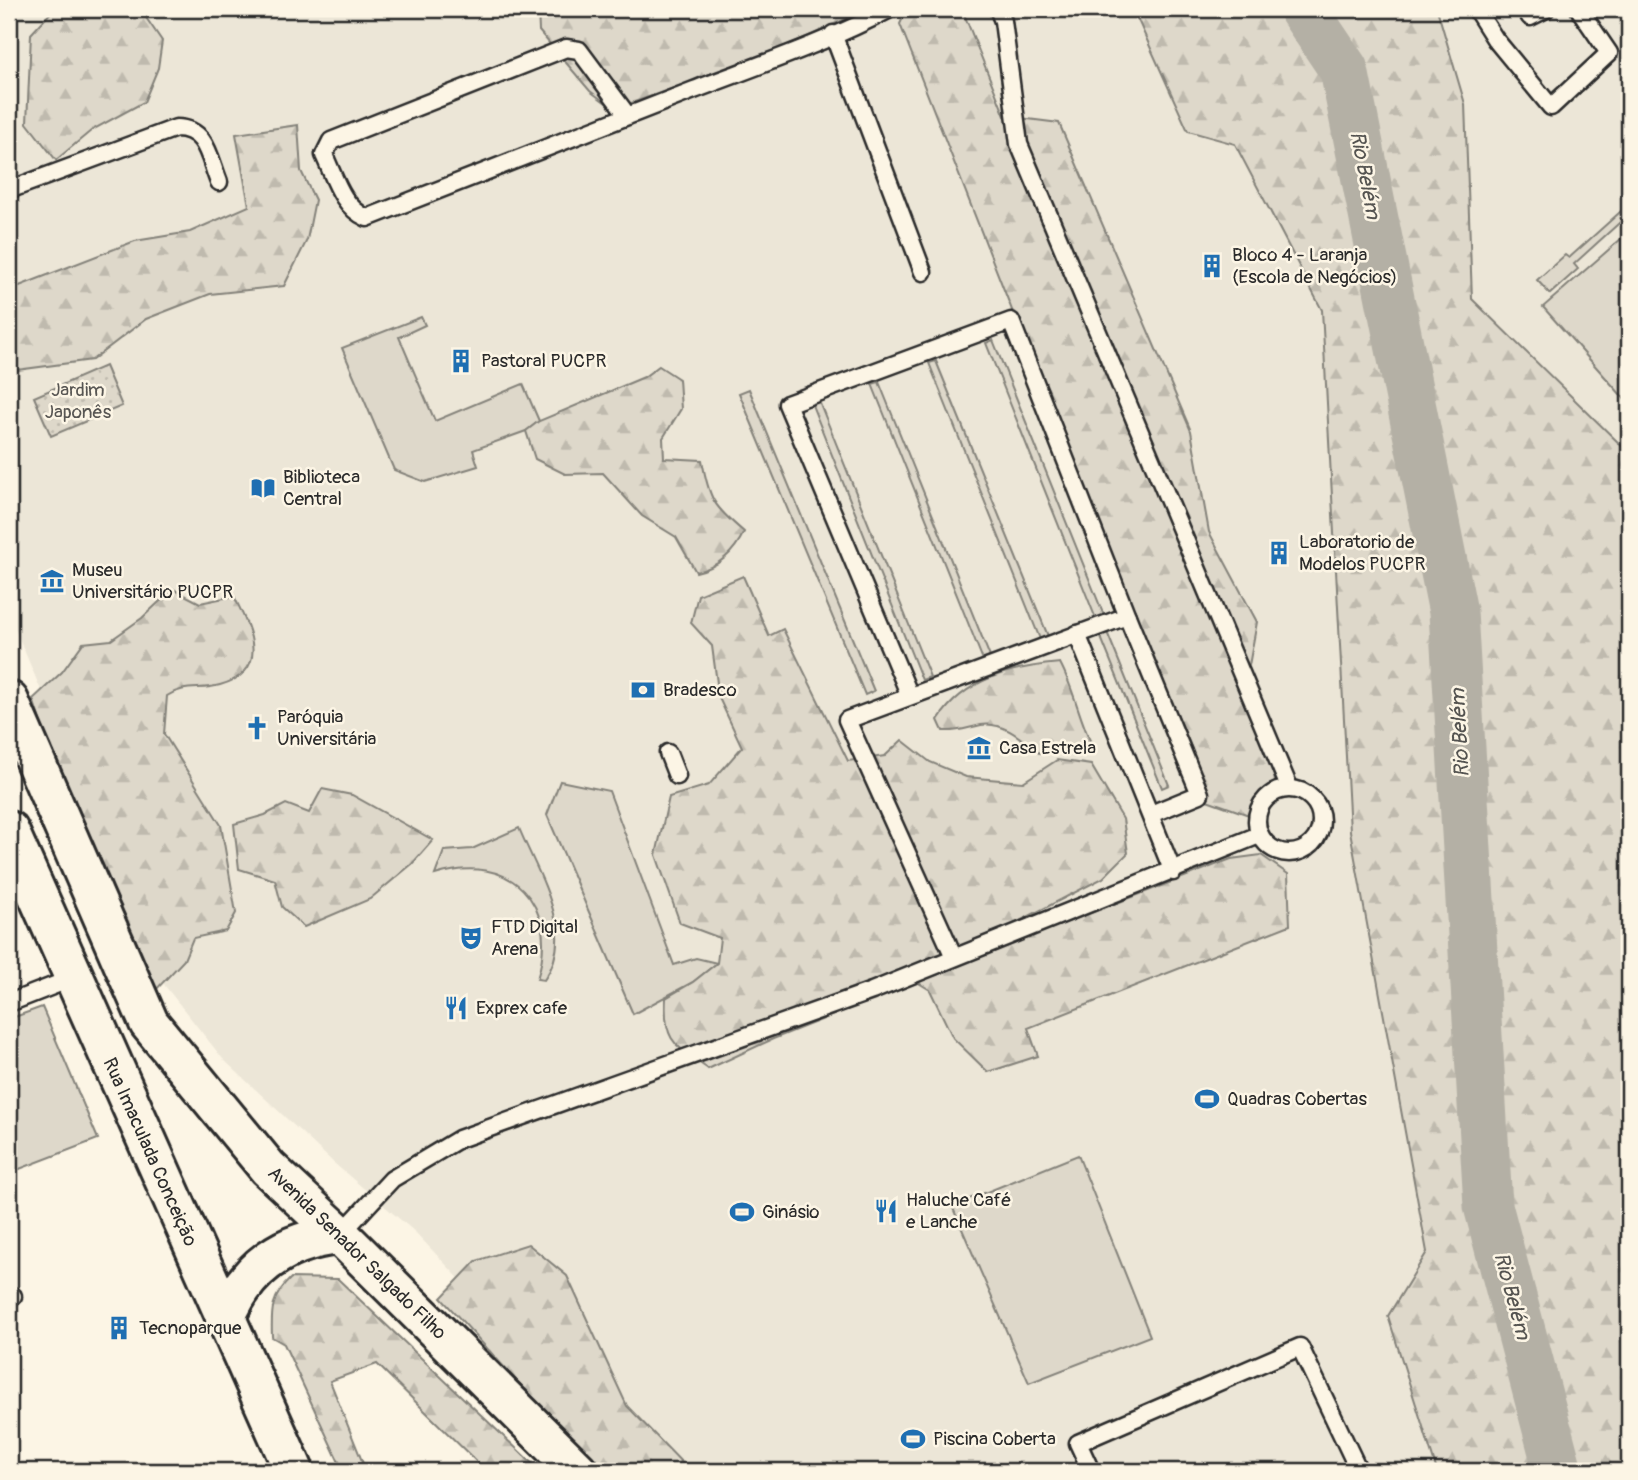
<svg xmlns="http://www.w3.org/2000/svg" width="1638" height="1480" font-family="Pangolin,sans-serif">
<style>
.built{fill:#ece6d7}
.grass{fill:#ded8ca;stroke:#84827a;stroke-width:2}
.forest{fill:url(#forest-firs);stroke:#84827a;stroke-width:2}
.park{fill:url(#park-dots);stroke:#84827a;stroke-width:2}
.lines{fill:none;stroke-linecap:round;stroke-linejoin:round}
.river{stroke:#b4b0a5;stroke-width:49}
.lane-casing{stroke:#2b2b2b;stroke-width:21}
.secondary-casing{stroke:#2b2b2b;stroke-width:44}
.lane{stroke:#fcf5e5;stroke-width:16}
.secondary{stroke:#fcf5e5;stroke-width:38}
.labels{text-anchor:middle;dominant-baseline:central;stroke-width:5;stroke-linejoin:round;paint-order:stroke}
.poi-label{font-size:19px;fill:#2b2b2b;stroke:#fcf5e5;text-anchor:start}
.park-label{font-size:19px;fill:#585653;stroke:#fcf5e5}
.street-label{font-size:19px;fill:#2b2b2b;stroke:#fcf5e5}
.water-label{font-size:21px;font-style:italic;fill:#545350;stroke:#fcf5e5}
</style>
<defs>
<pattern id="forest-firs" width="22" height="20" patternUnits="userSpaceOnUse" patternTransform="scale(1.75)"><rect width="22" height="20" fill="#ded8ca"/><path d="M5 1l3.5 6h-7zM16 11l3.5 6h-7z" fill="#bfbaae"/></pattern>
<pattern id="park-dots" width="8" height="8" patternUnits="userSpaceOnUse" patternTransform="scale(1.75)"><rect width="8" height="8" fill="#ded8ca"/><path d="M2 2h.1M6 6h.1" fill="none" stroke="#bfbaae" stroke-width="1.8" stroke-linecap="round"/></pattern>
</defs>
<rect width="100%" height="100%" fill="#fcf5e5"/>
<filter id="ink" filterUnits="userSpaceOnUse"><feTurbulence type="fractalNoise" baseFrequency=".0143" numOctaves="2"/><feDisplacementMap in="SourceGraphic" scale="14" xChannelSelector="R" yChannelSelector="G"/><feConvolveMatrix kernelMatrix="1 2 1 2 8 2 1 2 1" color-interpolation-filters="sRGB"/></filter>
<g filter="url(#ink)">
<g class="built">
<polygon points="9,9 1198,9 1322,310 1350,831 1427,1253 1388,1317 1437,1471 642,1471 415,1232 335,1164 223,1059 165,986 9,614"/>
<polygon points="1399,9 1629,9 1629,453 1472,299 1465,104"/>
</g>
<g class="grass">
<polygon points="1629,204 1629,214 1574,264 1578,269 1550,294 1537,280 1565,255 1569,258"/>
<polygon points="1629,232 1629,404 1543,307"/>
<polygon points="421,317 425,325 399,337 435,421 523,384 539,421 526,431 473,450 478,466 425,482 394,470 342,348"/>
<polygon points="993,340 1104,616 1096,619 986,343"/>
<polygon points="936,361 1048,636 1040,639 929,363"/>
<polygon points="879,382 990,657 983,660 872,384"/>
<polygon points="749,389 874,691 865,695 739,393"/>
<polygon points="819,401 930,677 922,680 812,405"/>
<polygon points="1107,632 1169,785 1162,788 1100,635"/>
<polygon points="560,781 609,791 674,965 696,958 717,963 693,982 633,1014 547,815"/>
<path d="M519 828C538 875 578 933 544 980L537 979C561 904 510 851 435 875L444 851 472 849Z"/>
<polygon points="42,1007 98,1139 9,1173 9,1141 15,1137 9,1122 9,1019"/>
<polygon points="1078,1155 1150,1336 1029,1383 952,1206"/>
</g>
<g class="forest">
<polygon points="54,9 140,9 162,41 158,68 144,102 92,130 56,160 27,123 31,34"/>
<path d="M538 9H865C786 51 699 79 614 109L590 91 539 31Z"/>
<polygon points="907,9 962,9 1005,116 1059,123 1191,431 1209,532 1257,622 1248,671 1276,785 1249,815 1204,799 1192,749 1087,502 900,24"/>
<polygon points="1133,9 1437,9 1465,104 1472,299 1629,453 1629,1471 1437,1471 1388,1316 1427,1252 1350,831 1322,310 1235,144 1188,131"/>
<polygon points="298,125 301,171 315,200 307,240 284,286 210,294 146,319 92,360 9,371 9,290 135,241 190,232 249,206 236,134"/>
<path d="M659 366 679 379 681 409 663 438 664 458 702 460C709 499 713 506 744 532 734 553 718 567 696 572L676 537 642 516 603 473 565 474 535 459 526 431 539 421 644 377Z"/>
<path d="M743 576 769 636 783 629 848 761 885 756 902 740 930 762 966 777 1023 782 1057 760 1091 765 1123 819 1128 853 1103 878 1010 926 965 944 979 956 1231 859 1261 855 1288 874 1290 925 1028 1028 1038 1056 988 1072 953 1038 930 990 917 982 773 1039 708 1069C675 1045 663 1042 666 998L693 982 717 963 720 938 680 923 656 855 669 797 709 785 742 747 719 698 712 646 691 623 698 595Z"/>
<path d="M173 589 200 603 234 596C250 629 272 671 220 685 200 691 185 684 167 696L164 734 221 825 236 913 226 931 193 938 184 960 154 992 50 751 33 699 62 672 83 643 111 640 142 618Z"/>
<path d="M1060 663C1074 689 1079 718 1092 745L1039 753C1023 740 1003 721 981 725 966 728 959 732 943 731L938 720C965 678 1013 667 1060 663Z"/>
<polygon points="322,789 352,795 433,840 412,864 370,899 304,927 282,907 275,880 239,869 234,824 265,815 286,804 309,813"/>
<polygon points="528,1244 567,1276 627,1406 690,1471 599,1471 441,1298 476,1261"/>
<path d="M291 1278 338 1279 540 1471H486L377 1364 330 1381 366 1471H343L284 1344 272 1337C271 1310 271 1297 291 1278Z"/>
</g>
<polygon class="park" points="105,366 122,406 51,436 34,397"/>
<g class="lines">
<polyline class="river" points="1303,9 1344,70 1453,612 1488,1206 1558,1471"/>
<g class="lane-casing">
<g id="lane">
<polyline points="998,9 1003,21 1019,144 1289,787"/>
<polyline points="1476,9 1495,39 1551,107 1609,53 1579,9"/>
<polyline points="1525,9 1530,17 1546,9"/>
<polyline points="833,34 923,272"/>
<path d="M628 116 579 50 566 48 331 141 324 155C335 178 342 207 367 218 476 176 585 133 694 90 759 65 828 42 890 9"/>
<path d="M9 190 176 128C207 128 209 158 219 182"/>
<polyline points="1127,616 1200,794 1151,814"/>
<polyline points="1077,634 1173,872"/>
<polyline points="910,696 787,404 1011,321 1127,616 847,720 954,957"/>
<polyline points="668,753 677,776"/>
<circle cx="1289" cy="821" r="32"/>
<polyline points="9,1003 73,978"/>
<polyline points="340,1235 392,1179 459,1139 872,991 1259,835"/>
<polyline points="9,1297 13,1296"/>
<polyline points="1091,1471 1078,1443 1300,1347 1359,1471"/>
</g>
</g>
<g class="secondary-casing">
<g id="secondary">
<polyline points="9,701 149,1023 268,1168 340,1235 578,1471"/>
<polyline points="9,831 294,1471"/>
<path d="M225 1320C245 1267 285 1240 340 1235"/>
</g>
</g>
<use href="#lane" class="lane"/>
<use href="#secondary" class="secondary"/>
</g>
</g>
<defs>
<g id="building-bare" transform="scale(1.89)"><path d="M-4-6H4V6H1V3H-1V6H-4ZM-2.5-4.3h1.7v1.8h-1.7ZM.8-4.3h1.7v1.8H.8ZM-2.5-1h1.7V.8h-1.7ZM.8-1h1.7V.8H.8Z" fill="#1f6fb2" stroke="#fcf5e5" stroke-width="2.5" paint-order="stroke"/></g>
<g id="library-bare" transform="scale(1.89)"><path d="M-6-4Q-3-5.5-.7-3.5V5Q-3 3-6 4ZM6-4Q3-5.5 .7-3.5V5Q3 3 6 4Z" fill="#1f6fb2" stroke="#fcf5e5" stroke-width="2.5" paint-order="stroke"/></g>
<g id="museum-bare" transform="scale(1.89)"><path d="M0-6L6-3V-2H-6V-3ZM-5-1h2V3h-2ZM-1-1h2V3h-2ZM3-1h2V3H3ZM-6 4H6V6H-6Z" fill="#1f6fb2" stroke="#fcf5e5" stroke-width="2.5" paint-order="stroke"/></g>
<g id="bank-bare" transform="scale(1.89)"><path d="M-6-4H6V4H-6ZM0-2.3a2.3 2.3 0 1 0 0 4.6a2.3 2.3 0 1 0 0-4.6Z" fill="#1f6fb2" stroke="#fcf5e5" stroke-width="2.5" paint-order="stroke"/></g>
<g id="church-bare" transform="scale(1.89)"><path d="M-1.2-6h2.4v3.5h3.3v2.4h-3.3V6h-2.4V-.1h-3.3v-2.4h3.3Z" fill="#1f6fb2" stroke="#fcf5e5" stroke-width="2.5" paint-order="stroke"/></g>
<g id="theatre-bare" transform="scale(1.89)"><path d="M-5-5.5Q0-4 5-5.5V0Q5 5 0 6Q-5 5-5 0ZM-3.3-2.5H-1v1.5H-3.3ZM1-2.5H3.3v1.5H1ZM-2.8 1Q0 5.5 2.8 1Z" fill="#1f6fb2" stroke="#fcf5e5" stroke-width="2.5" paint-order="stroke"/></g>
<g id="restaurant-bare" transform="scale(1.89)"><path d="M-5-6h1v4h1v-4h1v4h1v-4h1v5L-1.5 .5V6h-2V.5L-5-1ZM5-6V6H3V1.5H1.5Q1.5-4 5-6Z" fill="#1f6fb2" stroke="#fcf5e5" stroke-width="2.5" paint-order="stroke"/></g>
<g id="stadium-bare" transform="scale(1.89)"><path d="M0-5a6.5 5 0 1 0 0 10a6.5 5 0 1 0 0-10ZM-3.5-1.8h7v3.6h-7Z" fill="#1f6fb2" stroke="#fcf5e5" stroke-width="2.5" paint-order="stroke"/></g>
</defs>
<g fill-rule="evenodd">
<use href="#building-bare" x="1212" y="266"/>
<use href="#building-bare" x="461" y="361"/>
<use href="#library-bare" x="263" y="488"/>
<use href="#building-bare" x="1279" y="553"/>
<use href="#museum-bare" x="52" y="581"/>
<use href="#bank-bare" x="643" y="690"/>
<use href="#church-bare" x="257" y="728"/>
<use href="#museum-bare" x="979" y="748"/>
<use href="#theatre-bare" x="471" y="938"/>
<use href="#restaurant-bare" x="456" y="1008"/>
<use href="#stadium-bare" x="1207" y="1099"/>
<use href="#restaurant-bare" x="886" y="1211"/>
<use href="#stadium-bare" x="742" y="1212"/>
<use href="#building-bare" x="119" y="1328"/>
<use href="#stadium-bare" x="913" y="1439"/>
</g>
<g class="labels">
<g class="poi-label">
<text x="1232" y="255">Bloco 4 - Laranja<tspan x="1232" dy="22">(Escola de Negócios)</tspan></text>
<text x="481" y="361">Pastoral PUCPR</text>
<text x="283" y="477">Biblioteca<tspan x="283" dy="22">Central</tspan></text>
<text x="1299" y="542">Laboratorio de<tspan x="1299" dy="22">Modelos PUCPR</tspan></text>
<text x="72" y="570">Museu<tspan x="72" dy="22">Universitário PUCPR</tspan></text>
<text x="663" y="690">Bradesco</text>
<text x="277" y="717">Paróquia<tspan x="277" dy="22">Universitária</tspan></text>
<text x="999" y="748">Casa Estrela</text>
<text x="491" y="927">FTD Digital<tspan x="491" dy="22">Arena</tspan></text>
<text x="476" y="1008">Exprex cafe</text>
<text x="1227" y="1099">Quadras Cobertas</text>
<text x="906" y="1200">Haluche Café<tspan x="906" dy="22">e Lanche</tspan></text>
<text x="762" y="1212">Ginásio</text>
<text x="139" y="1328">Tecnoparque</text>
<text x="933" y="1439">Piscina Coberta</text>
</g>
<g class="park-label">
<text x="78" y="390">Jardim<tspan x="78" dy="22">Japonês</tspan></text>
</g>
<g class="street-label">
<text transform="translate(150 1152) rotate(66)">Rua Imaculada Conceição</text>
<text transform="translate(357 1253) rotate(44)">Avenida Senador Salgado Filho</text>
</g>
<g class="water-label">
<text transform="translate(1365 175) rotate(79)">Rio Belém</text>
<text transform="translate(1460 733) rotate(-93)">Rio Belém</text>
<text transform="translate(1512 1296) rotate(75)">Rio Belém</text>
</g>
</g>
<rect width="1638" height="1480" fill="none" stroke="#fcf5e5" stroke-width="35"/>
<rect x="18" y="18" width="1603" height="1445" fill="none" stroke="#2b2b2b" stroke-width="2.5" filter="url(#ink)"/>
</svg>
